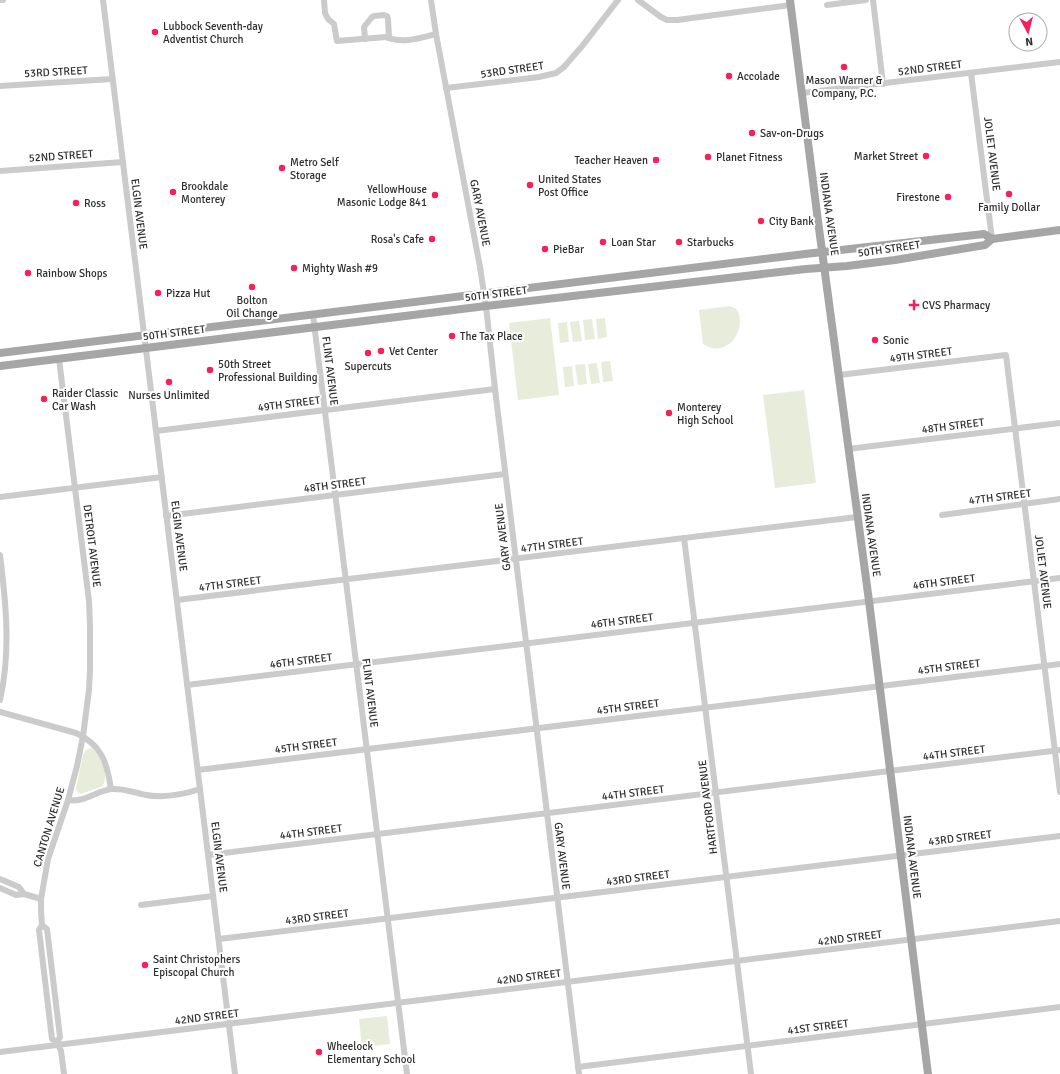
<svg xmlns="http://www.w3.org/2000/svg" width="1060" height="1074" font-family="Signika,sans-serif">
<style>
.green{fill:#e8eddb}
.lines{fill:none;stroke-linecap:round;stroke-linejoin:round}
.minor{stroke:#cbcbcb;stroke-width:6}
.major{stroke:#a6a6a6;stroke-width:8}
.poi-dot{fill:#f5215d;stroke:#fff;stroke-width:1.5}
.labels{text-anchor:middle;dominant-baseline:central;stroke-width:4;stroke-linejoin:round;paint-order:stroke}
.poi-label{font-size:11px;fill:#2e2e2e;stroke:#fff;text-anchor:start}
.street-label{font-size:11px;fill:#2e2e2e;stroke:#fff}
</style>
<rect width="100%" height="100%" fill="#fff"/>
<g class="green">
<path d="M730 306C732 307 734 308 736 309 739 312 740 317 740 321 740 340 721 357 703 344L699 310Z"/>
<polygon points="550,318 559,395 518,400 509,323"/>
<polygon points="605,318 607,337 598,339 596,319"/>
<polygon points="592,319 595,339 585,340 583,320"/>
<polygon points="579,321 582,341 573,342 570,322"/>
<polygon points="567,322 569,342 560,343 558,323"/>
<polygon points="610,361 613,381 603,382 601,362"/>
<polygon points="597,363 600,383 591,384 588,364"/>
<polygon points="585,364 587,384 578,385 575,365"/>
<polygon points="572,366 574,386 565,387 563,367"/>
<polygon points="804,390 816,483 775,488 763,395"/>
<path d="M91 748C100 754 111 780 101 787L81 794 77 792 76 788 83 755 86 750Z"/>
<polygon points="387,1016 390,1044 362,1047 359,1019"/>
</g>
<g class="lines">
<g class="minor">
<polyline points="0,0 3,0"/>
<polyline points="103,0 235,1074"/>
<path d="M324 0 325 13 328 19 334 24 337 41 386 37C402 44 420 38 436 34"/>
<polyline points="431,0 436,34 480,267 486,306 495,389 579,1074"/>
<polyline points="638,0 661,17 667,20 677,20 791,5"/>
<polyline points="873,0 883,84"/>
<polyline points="827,5 866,0"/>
<polyline points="365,39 364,27 372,17 374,16 384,15 387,16 388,19 389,38"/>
<polyline points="971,73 992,239"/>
<polyline points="0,86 112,79"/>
<polyline points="446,88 539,77 556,73 564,67 583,45 618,0"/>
<polyline points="802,93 1060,62"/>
<polyline points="0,171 123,162"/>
<polyline points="313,315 407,1074"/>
<polyline points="59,359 89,601 90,626 90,670 89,690 83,736 77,766 68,800 48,859 41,899 41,911 42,925 39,930 52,1039 57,1042 61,1051 64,1074"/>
<polyline points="839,375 1006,355 1060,792"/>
<polyline points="156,431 495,389"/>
<polyline points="848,449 1060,423"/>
<polyline points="0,497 162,477"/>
<polyline points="942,515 1060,499"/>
<polyline points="166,516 505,474"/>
<polyline points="684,538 751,1074"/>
<path d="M0 555C6 603 11 652 0 700"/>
<polyline points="177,600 857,517"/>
<polyline points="187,685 1060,578"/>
<path d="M0 712 76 733C102 745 107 763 111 789"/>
<polyline points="198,770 1060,664"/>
<path d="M68 800C84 803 98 790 112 789 124 788 135 793 146 795 164 798 182 795 200 789"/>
<polyline points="208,855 1060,750"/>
<polyline points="0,879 19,887 24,894"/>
<polyline points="0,888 16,895 24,894 41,899"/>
<polyline points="141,905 213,896"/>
<polyline points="42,925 47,929 60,1037 57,1042"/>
<polyline points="219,939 1060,836"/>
<polyline points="0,1052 1060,921"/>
<polyline points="578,1067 1060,1007"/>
</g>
<g class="major">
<polyline points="790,0 818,221 869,601 928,1074"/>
<polyline points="0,353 805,254 984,234 992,239 1060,230"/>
<polyline points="0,366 486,306 806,269 847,266 895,260 985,245 992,239"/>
</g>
</g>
<g class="poi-dot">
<circle cx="155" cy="32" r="4"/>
<circle cx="844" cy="67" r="4"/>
<circle cx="729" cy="76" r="4"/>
<circle cx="752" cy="133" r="4"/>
<circle cx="926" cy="156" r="4"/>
<circle cx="708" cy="157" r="4"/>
<circle cx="656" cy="160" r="4"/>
<circle cx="282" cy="168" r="4"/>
<circle cx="530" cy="185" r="4"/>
<circle cx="173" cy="192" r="4"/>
<circle cx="1009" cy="194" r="4"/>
<circle cx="435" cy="195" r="4"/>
<circle cx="948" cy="197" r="4"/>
<circle cx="76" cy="203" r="4"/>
<circle cx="761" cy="221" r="4"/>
<circle cx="432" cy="239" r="4"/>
<circle cx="603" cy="242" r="4"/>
<circle cx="679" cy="242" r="4"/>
<circle cx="545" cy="249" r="4"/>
<circle cx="294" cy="268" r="4"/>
<circle cx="28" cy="273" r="4"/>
<circle cx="252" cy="287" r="4"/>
<circle cx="158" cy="293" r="4"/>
<path d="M912 299h4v4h4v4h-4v4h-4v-4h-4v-4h4z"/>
<circle cx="452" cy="336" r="4"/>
<circle cx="875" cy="340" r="4"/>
<circle cx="381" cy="351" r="4"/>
<circle cx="368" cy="353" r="4"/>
<circle cx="210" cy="370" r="4"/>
<circle cx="169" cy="382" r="4"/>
<circle cx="44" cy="399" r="4"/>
<circle cx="669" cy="413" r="4"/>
<circle cx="145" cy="965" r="4"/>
<circle cx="319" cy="1052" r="4"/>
</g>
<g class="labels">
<g class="poi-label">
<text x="163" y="26">Lubbock Seventh-day<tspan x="163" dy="13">Adventist Church</tspan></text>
<text x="737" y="76">Accolade</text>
<text x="844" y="80" text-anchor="middle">Mason Warner &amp;<tspan x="844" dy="13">Company, P.C.</tspan></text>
<text x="760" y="133">Sav-on-Drugs</text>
<text x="918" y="156" text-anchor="end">Market Street</text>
<text x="716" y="157">Planet Fitness</text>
<text x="648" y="160" text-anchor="end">Teacher Heaven</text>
<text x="290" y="162">Metro Self<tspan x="290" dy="13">Storage</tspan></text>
<text x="538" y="179">United States<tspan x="538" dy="13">Post Office</tspan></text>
<text x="181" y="186">Brookdale<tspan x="181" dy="13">Monterey</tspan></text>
<text x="427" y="189" text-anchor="end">YellowHouse<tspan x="427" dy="13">Masonic Lodge 841</tspan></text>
<text x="940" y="197" text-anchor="end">Firestone</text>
<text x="84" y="203">Ross</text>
<text x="1009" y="207" text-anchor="middle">Family Dollar</text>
<text x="769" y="221">City Bank</text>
<text x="424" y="239" text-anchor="end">Rosa's Cafe</text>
<text x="611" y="242">Loan Star</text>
<text x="687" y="242">Starbucks</text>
<text x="553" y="249">PieBar</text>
<text x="302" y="268">Mighty Wash #9</text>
<text x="36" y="273">Rainbow Shops</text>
<text x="166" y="293">Pizza Hut</text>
<text x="252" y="300" text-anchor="middle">Bolton<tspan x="252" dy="13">Oil Change</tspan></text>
<text x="922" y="305">CVS Pharmacy</text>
<text x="460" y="336">The Tax Place</text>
<text x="883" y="340">Sonic</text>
<text x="389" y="351">Vet Center</text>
<text x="218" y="364">50th Street<tspan x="218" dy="13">Professional Building</tspan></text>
<text x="368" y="366" text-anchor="middle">Supercuts</text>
<text x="52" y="393">Raider Classic<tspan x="52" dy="13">Car Wash</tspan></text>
<text x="169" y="395" text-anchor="middle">Nurses Unlimited</text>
<text x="677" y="407">Monterey<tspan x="677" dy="13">High School</tspan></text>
<text x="153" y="959">Saint Christophers<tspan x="153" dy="13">Episcopal Church</tspan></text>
<text x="327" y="1046">Wheelock<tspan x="327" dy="13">Elementary School</tspan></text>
</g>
<g class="street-label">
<text transform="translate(930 68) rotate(-7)">52ND STREET</text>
<text transform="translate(512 70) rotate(-8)">53RD STREET</text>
<text transform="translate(56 72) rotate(-3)">53RD STREET</text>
<text transform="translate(992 154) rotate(83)">JOLIET AVENUE</text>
<text transform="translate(61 156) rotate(-4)">52ND STREET</text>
<text transform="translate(480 213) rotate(79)">GARY AVENUE</text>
<text transform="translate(139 214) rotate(83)">ELGIN AVENUE</text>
<text transform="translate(829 214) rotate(82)">INDIANA AVENUE</text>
<text transform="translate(889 249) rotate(-8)">50TH STREET</text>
<text transform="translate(496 294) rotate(-7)">50TH STREET</text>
<text transform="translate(174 333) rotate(-7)">50TH STREET</text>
<text transform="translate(921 355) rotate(-7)">49TH STREET</text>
<text transform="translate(330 371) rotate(83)">FLINT AVENUE</text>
<text transform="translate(289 404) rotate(-7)">49TH STREET</text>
<text transform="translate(953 426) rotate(-7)">48TH STREET</text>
<text transform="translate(335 485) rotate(-7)">48TH STREET</text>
<text transform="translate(1000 497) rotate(-7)">47TH STREET</text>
<text transform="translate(871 535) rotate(82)">INDIANA AVENUE</text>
<text transform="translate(179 536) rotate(83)">ELGIN AVENUE</text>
<text transform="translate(503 537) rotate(-97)">GARY AVENUE</text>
<text transform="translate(552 545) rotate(-7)">47TH STREET</text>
<text transform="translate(92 546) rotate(83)">DETROIT AVENUE</text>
<text transform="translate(1043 572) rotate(83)">JOLIET AVENUE</text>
<text transform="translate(944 582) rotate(-7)">46TH STREET</text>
<text transform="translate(230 584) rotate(-7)">47TH STREET</text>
<text transform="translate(622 621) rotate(-7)">46TH STREET</text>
<text transform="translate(301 661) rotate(-7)">46TH STREET</text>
<text transform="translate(949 667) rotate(-7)">45TH STREET</text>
<text transform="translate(370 693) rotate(83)">FLINT AVENUE</text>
<text transform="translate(628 707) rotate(-7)">45TH STREET</text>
<text transform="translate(306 746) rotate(-7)">45TH STREET</text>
<text transform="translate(954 753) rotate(-7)">44TH STREET</text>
<text transform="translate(633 793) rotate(-7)">44TH STREET</text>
<text transform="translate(708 807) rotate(-97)">HARTFORD AVENUE</text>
<text transform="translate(49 827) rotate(-73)">CANTON AVENUE</text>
<text transform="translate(311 832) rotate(-7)">44TH STREET</text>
<text transform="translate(960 838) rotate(-7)">43RD STREET</text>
<text transform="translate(562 856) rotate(83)">GARY AVENUE</text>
<text transform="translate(219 857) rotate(83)">ELGIN AVENUE</text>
<text transform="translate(912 857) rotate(83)">INDIANA AVENUE</text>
<text transform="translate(638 878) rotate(-7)">43RD STREET</text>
<text transform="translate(317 917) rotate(-7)">43RD STREET</text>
<text transform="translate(850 938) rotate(-7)">42ND STREET</text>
<text transform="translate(529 977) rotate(-7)">42ND STREET</text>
<text transform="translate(207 1017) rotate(-7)">42ND STREET</text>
<text transform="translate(818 1027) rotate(-7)">41ST STREET</text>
</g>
</g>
<g transform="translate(1028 32) rotate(173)"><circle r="19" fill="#ffffff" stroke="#ababab"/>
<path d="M0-3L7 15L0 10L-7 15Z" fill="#f5215d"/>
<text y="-6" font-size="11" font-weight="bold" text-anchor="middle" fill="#2e2e2e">N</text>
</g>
</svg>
